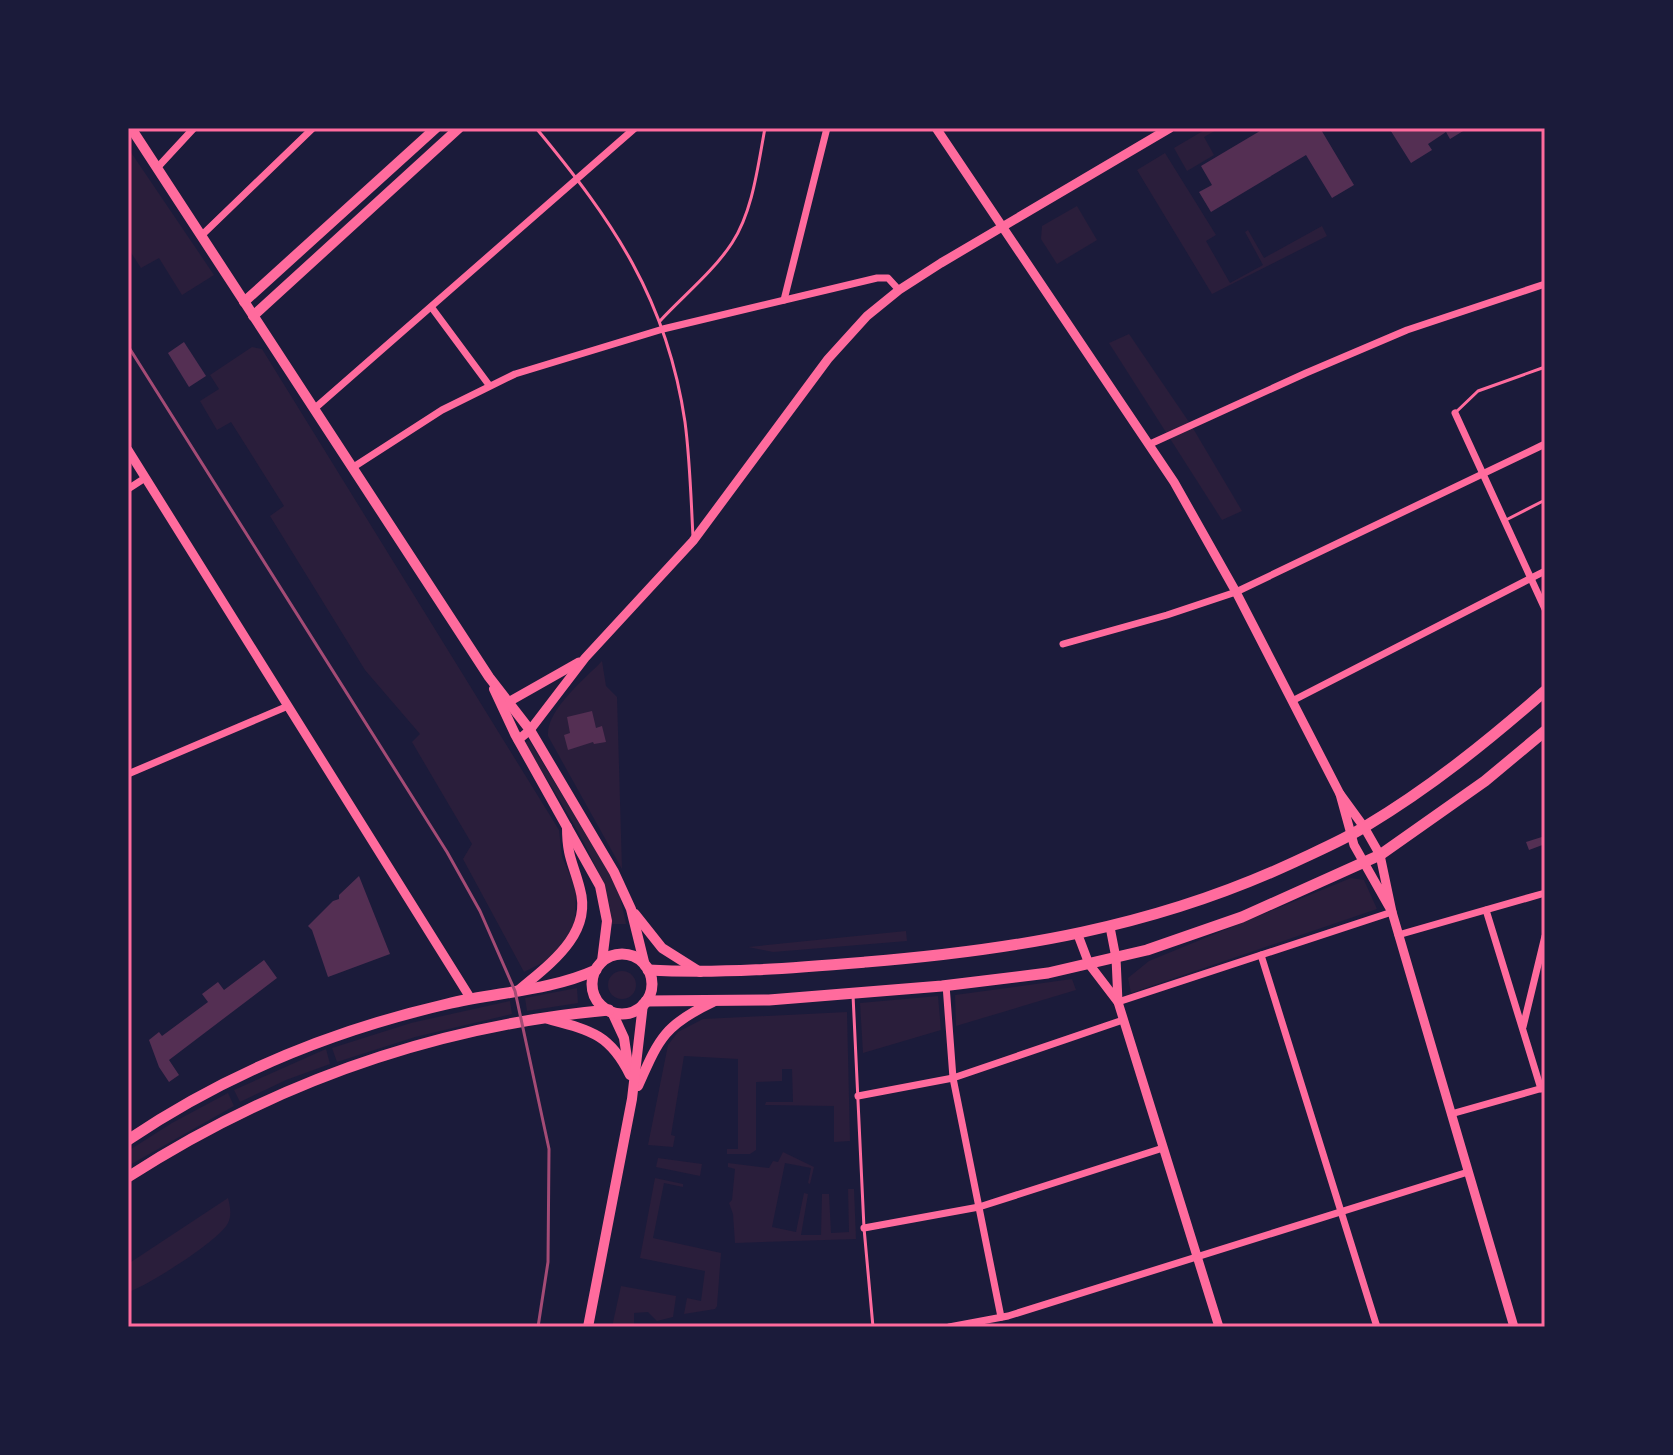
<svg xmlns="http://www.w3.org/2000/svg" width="1673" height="1455" font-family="'Asap Condensed',sans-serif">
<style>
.green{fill:#2a1e3b}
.building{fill:#542f53}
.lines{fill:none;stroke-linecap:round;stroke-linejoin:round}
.service{stroke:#ff6b9d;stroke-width:3}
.minor{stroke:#ff6b9d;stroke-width:7}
.tertiary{stroke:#ff6b9d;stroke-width:9}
.secondary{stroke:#ff6b9d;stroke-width:10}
.primary{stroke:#ff6b9d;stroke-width:11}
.rail{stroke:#a44b75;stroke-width:3}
.neatline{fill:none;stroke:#ff6b9d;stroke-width:3}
</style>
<rect width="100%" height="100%" fill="#1b1b3a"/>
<g class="green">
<polygon points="1208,128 1220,128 1204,137 1214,155 1187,171 1174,148"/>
<polygon points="128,148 214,275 182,295 159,258 141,268 128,248"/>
<polygon points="1165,153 1216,235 1206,241 1230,283 1263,265 1245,232 1248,230 1264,258 1322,226 1327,236 1212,294 1137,170"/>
<polygon points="1077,206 1097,240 1057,264 1041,239 1042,226"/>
<polygon points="1129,334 1191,425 1242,511 1222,520 1109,343"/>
<polygon points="252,347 262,349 559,830 562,857 576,889 575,919 570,935 554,957 524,972 463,859 472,844 412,742 420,734 365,670 270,516 284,506 231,422 217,430 200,401 219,389 210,375"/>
<path d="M602 661 606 686 617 697 622 869 548 736C546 710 585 679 602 661Z"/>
<path d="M529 740 610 874 620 897 626 924H612C611 874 551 788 525 743Z"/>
<polygon points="1351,878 1364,880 1377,909 1131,993 1128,978 1149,961"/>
<polygon points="906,931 907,941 773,952 748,947"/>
<circle cx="622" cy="985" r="14"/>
<polygon points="1072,979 1076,990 956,1026 955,995"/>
<polygon points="577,988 578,1003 527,1011 525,998"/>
<polygon points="938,996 941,1030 863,1053 860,1003"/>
<polygon points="510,1001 512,1014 415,1037 337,1062 332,1048 411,1023"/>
<polygon points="847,1012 850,1141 834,1142 834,1106 765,1105 766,1102 793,1102 792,1069 782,1069 782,1081 756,1082 756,1150 750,1154 727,1154 727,1149 738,1149 738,1059 684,1056 671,1135 675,1136 673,1147 648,1145 668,1045 678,1032 703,1019"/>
<polygon points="326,1049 330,1064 286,1080 240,1102 234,1090"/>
<polygon points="228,1093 234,1106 128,1166 128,1151 172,1123"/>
<polygon points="783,1152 814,1167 810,1184 808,1183 811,1168 785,1163 772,1227 796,1232 804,1193 808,1194 801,1235 821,1235 822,1194 829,1194 831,1233 849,1232 848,1189 854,1189 856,1239 735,1243 733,1214 729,1203 732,1200 735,1169 728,1167 728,1163 769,1168 773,1161 778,1162"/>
<polygon points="658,1158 702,1164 700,1176 656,1167"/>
<polygon points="655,1178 683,1184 683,1187 664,1183 653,1238 721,1253 717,1306 715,1309 684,1314 687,1298 701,1301 705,1271 640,1258"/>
<path d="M228 1198C230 1206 232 1215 228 1223 220 1240 146 1287 128 1292V1264Z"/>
<polygon points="621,1286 676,1296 673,1317 657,1321 648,1312 634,1313 634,1327 612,1327"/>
</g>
<g class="building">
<polygon points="1265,128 1320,128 1354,185 1332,198 1306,155 1211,212 1199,192 1212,185 1201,166"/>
<polygon points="1389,128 1468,128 1450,139 1446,132 1428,144 1432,150 1411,163"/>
<polygon points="184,342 206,376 189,387 168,353"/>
<polygon points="592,711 596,728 602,726 606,742 594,744 593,742 568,750 564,735 570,733 567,717"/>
<polygon points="1545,836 1545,844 1529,850 1526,842"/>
<polygon points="359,876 390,954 328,977 312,930 308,926 333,901 339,899 339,895"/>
<polygon points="264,960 277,978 169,1060 179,1075 169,1082 159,1067 149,1040 159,1032 162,1036 208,1002 202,994 218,982 224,990"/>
</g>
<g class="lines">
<g class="service">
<path d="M536 128C613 221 667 299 685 422 690 460 691 499 693 537"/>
<path d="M660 321C683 296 713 272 732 243 753 211 758 165 765 128"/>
<polyline points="1455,413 1478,391 1545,367"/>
<polyline points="1504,521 1545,500"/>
<polyline points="853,995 864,1228 873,1327"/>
</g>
<g class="minor">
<polyline points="157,168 194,128"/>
<polyline points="201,236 313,128"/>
<polyline points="784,300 827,128"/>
<polyline points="432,308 489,385"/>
<polyline points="314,409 635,128"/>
<polyline points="1455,413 1545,609"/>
<polyline points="1150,444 1306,373 1407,330 1545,284"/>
<polyline points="352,468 442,410 515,374 663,329 877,278 888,278 899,290"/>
<polyline points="128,489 145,478"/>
<polyline points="1063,644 1167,615 1236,592 1545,444"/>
<polyline points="1292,701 1545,571"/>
<polyline points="128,774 288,706"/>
<polyline points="1486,910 1541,1089"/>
<polyline points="1398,935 1545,893"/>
<polyline points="1261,955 1377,1327"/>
<polyline points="946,985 953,1078 1001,1317"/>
<polyline points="1118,1002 1392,912"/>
<polyline points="1523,1027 1545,936"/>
<polyline points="858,1096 953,1078 1123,1020"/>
<polyline points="1451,1114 1543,1088"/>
<polyline points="864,1228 979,1207 1163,1148"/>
<polyline points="949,1327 1008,1316 1468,1172"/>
</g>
<g class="tertiary">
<polyline points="936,128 1174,482 1236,592 1340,794"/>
<polyline points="128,450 471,999"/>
<polyline points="505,704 579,662"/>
<polyline points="518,740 530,730 585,658 693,541 828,359 867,316 899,290 941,263 1170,128"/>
<polygon points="1340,794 1364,827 1380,855 1392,912 1354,845"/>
<polyline points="1392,912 1514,1327"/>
<polyline points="1078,935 1089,964 1118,1002 1116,958 1110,927"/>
<polyline points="1118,1002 1219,1327"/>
</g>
<g class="secondary">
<polyline points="131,128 489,677 530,730 614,872 631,909 645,966"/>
<polyline points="244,302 436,128"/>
<polyline points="253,316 459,128"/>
<polyline points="494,689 515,734 600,886 607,921 602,961"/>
<polyline points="635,914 662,948 700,972"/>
<path d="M518 991C548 965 593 935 580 889 573 862 567 857 567 827"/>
<polyline points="612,1012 624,1038 628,1065"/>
<path d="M548 1019C590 1030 610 1034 630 1075"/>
<path d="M638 1086C659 1039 664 1025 713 1002"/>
<polyline points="588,1327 632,1099 643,1004"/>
</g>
<g class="primary">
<circle cx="622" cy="984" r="30"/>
<path d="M648 970C721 974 793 968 866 962 1015 950 1153 927 1290 864 1315 852 1342 841 1366 826 1431 787 1488 741 1545 691"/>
<polyline points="646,1001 769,1000 942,986 1048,973 1147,950 1242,917 1380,855 1485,781 1545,731"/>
<path d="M128 1140C224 1075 334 1030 447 1004 497 992 549 991 596 970"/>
<path d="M128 1177C274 1083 436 1026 609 1010"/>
</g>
<polyline class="rail" points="128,346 447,852 480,911 515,991 549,1149 548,1262 538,1327"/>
</g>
<rect width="1673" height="1455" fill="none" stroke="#1b1b3a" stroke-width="260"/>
<rect x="130" y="130" width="1413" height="1195" class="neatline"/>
</svg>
